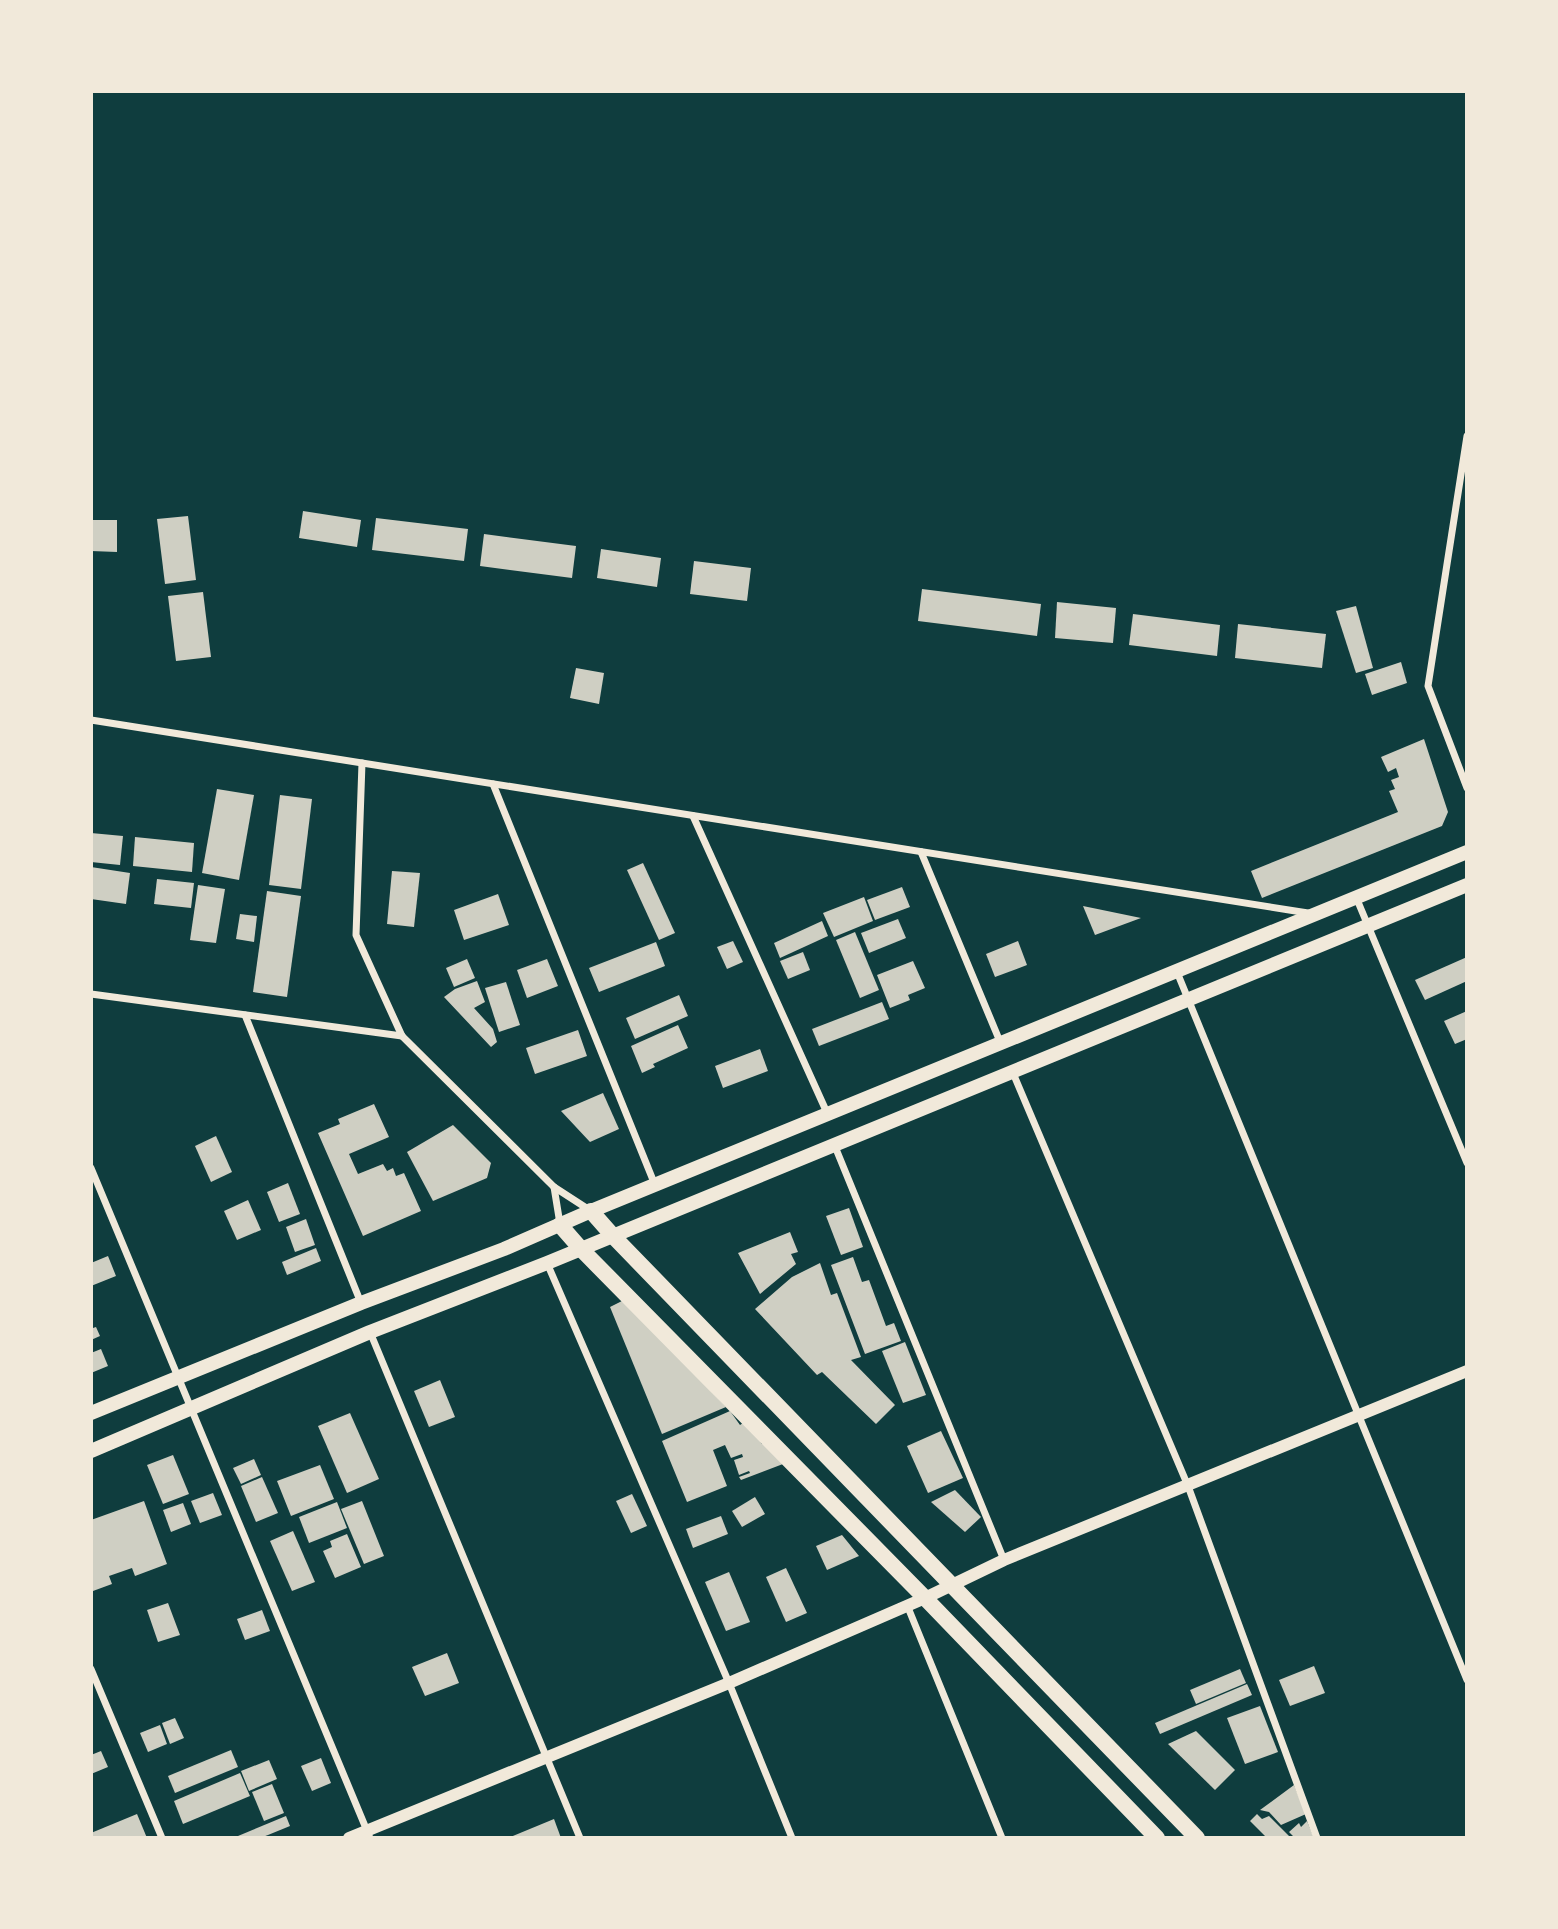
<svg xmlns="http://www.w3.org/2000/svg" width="1558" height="1929" font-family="'Golos Text',sans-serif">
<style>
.building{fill:#cfcfc3}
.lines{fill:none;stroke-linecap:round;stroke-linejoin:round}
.minor{stroke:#f1e9da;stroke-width:7}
.tertiary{stroke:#f1e9da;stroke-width:12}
.secondary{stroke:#f1e9da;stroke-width:14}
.primary{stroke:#f1e9da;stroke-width:16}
</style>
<rect width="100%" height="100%" fill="#0f3d3e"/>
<g class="building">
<polygon points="303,511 361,520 357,547 299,538"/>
<polygon points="188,516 196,580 165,584 157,519"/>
<polygon points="376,518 468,529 464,561 372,550"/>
<polygon points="91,520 117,520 117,552 91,551"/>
<polygon points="484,534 576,546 572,578 480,566"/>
<polygon points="601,549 661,558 657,587 597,578"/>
<polygon points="694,561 751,568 747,601 690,594"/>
<polygon points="922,589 1041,604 1037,636 918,621"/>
<polygon points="203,592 211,657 176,661 168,596"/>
<polygon points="1057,602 1116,608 1113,643 1055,638"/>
<polygon points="1356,606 1373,668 1356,673 1336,611"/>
<polygon points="1133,614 1220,625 1217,656 1129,645"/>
<polygon points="1238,624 1326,634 1322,668 1235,658"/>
<polygon points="1401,662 1407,683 1372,695 1365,674"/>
<polygon points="576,668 604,673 599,704 570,698"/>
<polygon points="1424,739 1448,812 1442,826 1262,898 1251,871 1398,812 1389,791 1395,789 1391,780 1399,777 1396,768 1388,772 1381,757"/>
<polygon points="217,789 254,795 239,880 202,873"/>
<polygon points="280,795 312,799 301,889 269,885"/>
<polygon points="91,833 123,836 120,865 91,862"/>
<polygon points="135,837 194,843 192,872 133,866"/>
<polygon points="643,863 675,933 659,940 627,870"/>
<polygon points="91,867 130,873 126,904 91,899"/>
<polygon points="392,871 420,873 414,927 387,924"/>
<polygon points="157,879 194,883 191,908 154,904"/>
<polygon points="198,885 225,889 216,943 190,940"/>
<polygon points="902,887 910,907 875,920 867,900"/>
<polygon points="267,891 301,896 287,997 253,992"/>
<polygon points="498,894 509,925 464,940 454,910"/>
<polygon points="864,897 873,921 834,937 823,913"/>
<polygon points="1083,906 1141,918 1095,935"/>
<polygon points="240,914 257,916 254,942 236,939"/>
<polygon points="898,919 906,938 869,953 861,933"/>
<polygon points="822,921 828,936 780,958 774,943"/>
<polygon points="855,932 879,990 860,998 836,940"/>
<polygon points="733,941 743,962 727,969 717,947"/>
<polygon points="1018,941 1027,965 995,977 986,954"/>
<polygon points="656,942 665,966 599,992 589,968"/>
<polygon points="803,952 810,970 788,979 780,961"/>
<polygon points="1467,957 1467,981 1425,1000 1415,980"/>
<polygon points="467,959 475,978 454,987 446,968"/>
<polygon points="547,959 558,986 527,998 517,970"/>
<polygon points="913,961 925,988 908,995 910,1000 890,1008 877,975"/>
<polygon points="477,981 485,1002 474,1008 493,1029 497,1042 491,1047 444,997 455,989"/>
<polygon points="506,982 520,1025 499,1032 485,988"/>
<polygon points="679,995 688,1016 635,1039 626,1018"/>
<polygon points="882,1002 889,1019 819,1046 812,1029"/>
<polygon points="1467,1011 1467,1039 1455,1044 1444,1021"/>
<polygon points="678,1025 688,1048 653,1064 655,1067 642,1073 631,1046"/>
<polygon points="578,1030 587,1056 535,1074 526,1048"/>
<polygon points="760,1049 768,1071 723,1088 715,1066"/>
<polygon points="603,1093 619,1129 590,1142 561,1111"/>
<polygon points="374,1104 389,1137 349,1154 358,1174 383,1164 387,1171 393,1168 396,1176 404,1173 421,1211 363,1236 318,1133 340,1124 338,1119"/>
<polygon points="453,1125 491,1163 487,1178 433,1201 407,1152"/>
<polygon points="216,1136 232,1172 211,1182 195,1146"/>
<polygon points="288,1183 300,1214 279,1222 267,1192"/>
<polygon points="248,1200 261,1230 237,1240 224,1211"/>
<polygon points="849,1208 863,1247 841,1255 826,1216"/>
<polygon points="306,1219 315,1245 295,1252 286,1227"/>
<polygon points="790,1232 798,1252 791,1254 796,1264 760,1294 738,1253"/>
<polygon points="316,1248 321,1261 287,1275 282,1262"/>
<polygon points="108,1256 116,1276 91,1286 91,1263"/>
<polygon points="853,1257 862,1282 869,1280 886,1326 894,1323 901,1341 865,1354 831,1265"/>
<polygon points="820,1263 831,1295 837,1293 861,1357 851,1360 895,1405 876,1424 822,1372 817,1375 755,1309 792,1277"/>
<polygon points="624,1300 726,1407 662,1434 610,1307"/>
<polygon points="91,1323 93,1328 96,1327 100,1336 91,1340"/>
<polygon points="905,1342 926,1395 903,1403 882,1351"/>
<polygon points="101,1349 108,1366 91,1373 91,1353"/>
<polygon points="440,1380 455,1417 429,1427 414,1391"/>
<polygon points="730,1411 740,1425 746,1421 762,1444 765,1442 783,1464 741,1480 739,1477 750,1473 749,1471 739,1475 734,1460 743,1457 742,1454 731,1458 725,1445 713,1450 727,1486 687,1502 662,1441"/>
<polygon points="350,1413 379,1479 347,1493 318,1426"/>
<polygon points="941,1431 963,1478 928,1493 907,1446"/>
<polygon points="173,1455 189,1494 163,1504 147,1465"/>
<polygon points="254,1459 261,1475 241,1484 233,1468"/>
<polygon points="320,1465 334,1499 291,1516 277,1481"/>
<polygon points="262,1477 278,1513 256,1522 241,1486"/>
<polygon points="955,1490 981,1517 965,1532 931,1502"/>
<polygon points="213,1493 222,1515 200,1523 191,1501"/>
<polygon points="632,1494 647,1526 631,1533 616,1501"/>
<polygon points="755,1497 765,1514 742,1527 732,1511"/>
<polygon points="144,1501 167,1564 135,1576 132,1568 109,1576 112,1584 93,1591 91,1586 91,1520"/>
<polygon points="362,1501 384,1556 364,1564 341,1509"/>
<polygon points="337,1502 347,1528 309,1543 299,1517"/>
<polygon points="183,1503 191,1524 171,1532 163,1510"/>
<polygon points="721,1516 728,1534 693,1548 686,1529"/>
<polygon points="293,1531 315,1582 292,1591 270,1541"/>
<polygon points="347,1534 361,1567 335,1578 323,1551 332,1547 330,1541"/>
<polygon points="842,1535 859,1556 827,1570 816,1546"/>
<polygon points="786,1568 807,1613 786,1622 766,1577"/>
<polygon points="729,1572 750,1622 726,1631 705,1582"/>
<polygon points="168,1603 180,1635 158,1642 147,1610"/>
<polygon points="262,1610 270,1631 245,1640 237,1619"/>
<polygon points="447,1653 459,1683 425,1696 412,1667"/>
<polygon points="1314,1666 1325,1693 1290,1706 1279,1680"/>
<polygon points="1240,1669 1246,1683 1196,1704 1190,1690"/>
<polygon points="1247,1684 1252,1695 1160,1734 1155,1723"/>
<polygon points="1260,1706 1278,1752 1245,1764 1227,1718"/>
<polygon points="175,1718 184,1738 170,1744 162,1723"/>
<polygon points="160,1725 167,1744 148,1752 140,1733"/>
<polygon points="1196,1731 1235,1770 1215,1790 1168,1744"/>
<polygon points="231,1750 238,1767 175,1793 168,1776"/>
<polygon points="101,1751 108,1767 91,1774 91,1755"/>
<polygon points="321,1758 331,1783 312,1791 301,1766"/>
<polygon points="269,1760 277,1779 249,1791 241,1771"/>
<polygon points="240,1773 250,1796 183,1824 174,1801"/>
<polygon points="272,1784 284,1813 264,1821 252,1792"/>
<polygon points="1294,1785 1306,1814 1281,1825 1269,1812 1260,1810"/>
<polygon points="137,1814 147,1838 91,1838 91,1833"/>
<polygon points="1257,1814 1262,1819 1269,1816 1291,1838 1267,1838 1250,1821"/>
<polygon points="286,1816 290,1826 268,1835 260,1838 238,1838 238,1836"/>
<polygon points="554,1819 561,1838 508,1838"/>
<polygon points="1307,1821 1314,1838 1295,1838 1289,1832 1299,1823 1301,1827"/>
</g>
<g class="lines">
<g class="minor">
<polyline points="1467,436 1428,686 1467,788"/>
<polyline points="91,720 1308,913"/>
<polyline points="362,763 356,935 402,1036 554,1187 591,1211"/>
<polyline points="493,784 655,1185"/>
<polyline points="693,816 828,1115"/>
<polyline points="921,852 1001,1044"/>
<polyline points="1356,897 1467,1163"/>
<polyline points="1177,972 1467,1680"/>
<polyline points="91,994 402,1036"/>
<polyline points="245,1015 361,1303"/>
<polyline points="1013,1073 1188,1486 1317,1838"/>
<polyline points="834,1144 1004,1560"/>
<polyline points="91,1168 370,1838"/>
<polyline points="554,1187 560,1224"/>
<polyline points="547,1263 729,1683 792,1838"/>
<polyline points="370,1332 580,1838"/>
<polyline points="907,1605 1002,1838"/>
<polyline points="91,1669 162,1838"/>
</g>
<polyline class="tertiary" points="349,1838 729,1683 925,1598 1004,1560 1467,1371"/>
<g class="secondary">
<polyline points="91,1413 361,1303 504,1249 591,1211 1467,852"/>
<polyline points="91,1451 370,1332 547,1263 1467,885"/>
</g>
<g class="primary">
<polyline points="591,1211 613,1236 1197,1838"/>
<polyline points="560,1225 581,1249 925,1598 1157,1838"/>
</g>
</g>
<rect width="1558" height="1929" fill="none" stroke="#f1e9da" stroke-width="186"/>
</svg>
